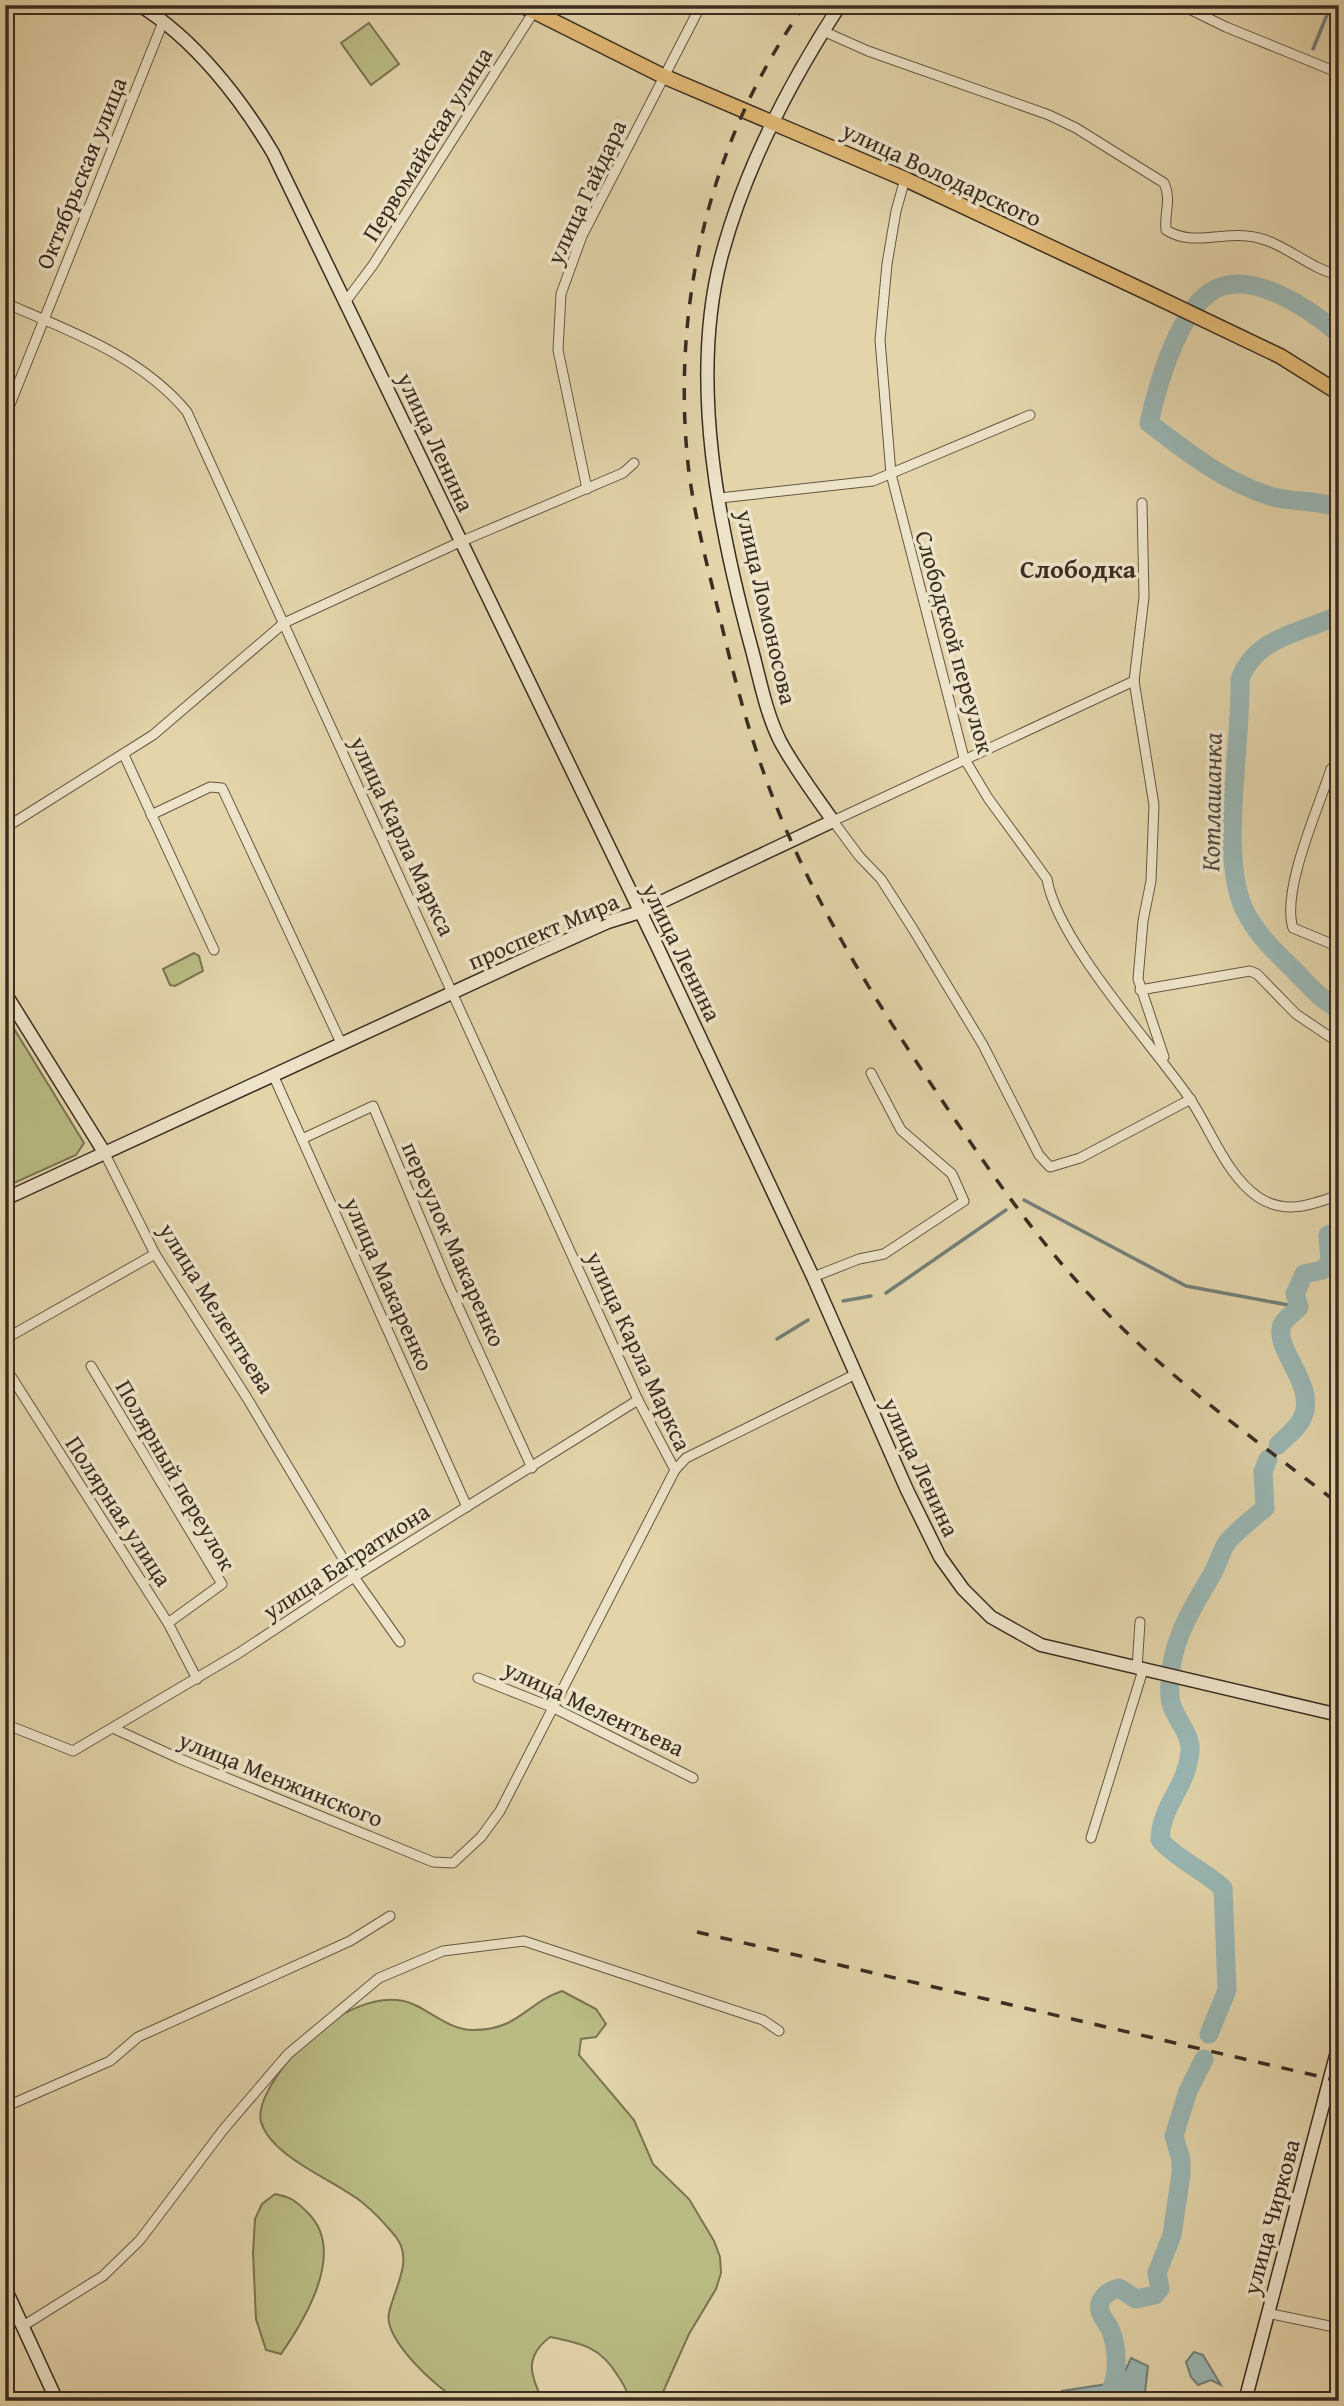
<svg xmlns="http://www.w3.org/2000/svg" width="1344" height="2406" font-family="'Gentium Book Plus',serif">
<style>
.green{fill:#babb84;stroke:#7a7452;stroke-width:2}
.water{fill:#99b6b3;stroke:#737f79;stroke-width:2}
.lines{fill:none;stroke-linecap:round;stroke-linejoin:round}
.stream{stroke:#737f79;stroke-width:3.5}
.river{stroke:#99b6b3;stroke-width:19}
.street-casing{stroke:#645743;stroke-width:11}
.secondary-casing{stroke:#3a2d21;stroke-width:15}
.primary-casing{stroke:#3a2d21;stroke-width:17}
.street{stroke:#ede3c8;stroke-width:9}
.secondary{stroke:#ede3c8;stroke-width:12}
.primary{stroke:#e2ba75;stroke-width:14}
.rail{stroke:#3a2d21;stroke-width:3.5;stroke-dasharray:12 12;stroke-linecap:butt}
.labels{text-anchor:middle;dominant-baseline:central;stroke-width:7;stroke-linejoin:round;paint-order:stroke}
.street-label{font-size:24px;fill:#3a2d21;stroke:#ede3c8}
.neighbourhood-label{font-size:26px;font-weight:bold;fill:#3a2d21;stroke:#ede3c8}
.water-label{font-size:26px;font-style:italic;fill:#4d483e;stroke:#ede3c8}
</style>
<rect width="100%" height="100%" fill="#e3d4aa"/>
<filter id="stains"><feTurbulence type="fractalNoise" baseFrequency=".00286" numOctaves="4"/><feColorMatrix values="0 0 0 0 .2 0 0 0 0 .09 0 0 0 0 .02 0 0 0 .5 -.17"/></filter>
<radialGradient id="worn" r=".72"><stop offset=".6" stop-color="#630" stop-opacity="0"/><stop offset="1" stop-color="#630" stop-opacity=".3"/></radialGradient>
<g class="green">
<polygon points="369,23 399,64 371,85 341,43"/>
<polygon points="194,953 199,956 203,971 175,986 170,985 163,969"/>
<polygon points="5,1014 84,1143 76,1155 5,1187"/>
<path d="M562 1991 596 2009 606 2024 596 2037 581 2039 579 2055 634 2120 653 2164 689 2199 714 2241 720 2257 721 2273 716 2289 689 2334 659 2401H629C628 2391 623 2384 618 2376 601 2347 581 2343 550 2337 524 2357 530 2375 543 2401 528 2401 470 2405 459 2400 437 2389 383 2339 389 2313 394 2288 414 2261 396 2237 387 2226 374 2212 363 2203 335 2180 272 2158 261 2122 255 2099 290 2056 306 2041 331 2017 379 1988 415 2005 434 2014 451 2030 473 2030 519 2030 526 2003 562 1991Z"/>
<path d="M275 2194C291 2197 296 2201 307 2212 347 2250 306 2318 281 2354L266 2350 256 2319 253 2253 255 2219 262 2204Z"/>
</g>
<g class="water">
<polygon points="1194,2352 1203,2355 1221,2385 1211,2380 1198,2385 1191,2377 1186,2362"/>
<polygon points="1131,2358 1148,2366 1144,2401 1059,2401 1062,2391 1120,2382"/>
</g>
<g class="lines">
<g class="stream">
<polyline points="1313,49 1331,5"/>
<polyline points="1024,1200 1186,1286 1299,1307"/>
<polyline points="886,1293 1006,1210"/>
<polyline points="843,1301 871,1296"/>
<polyline points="777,1339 808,1320"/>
</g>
<g class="river">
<path d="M1339 334C1310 309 1247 265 1209 293 1177 316 1157 387 1149 423 1189 453 1221 480 1270 496 1292 503 1316 499 1339 508"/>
<path d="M1339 615C1302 633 1256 636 1240 679 1242 742 1219 855 1244 909 1255 932 1272 949 1291 967 1307 983 1319 999 1339 1009"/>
<path d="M1278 1445C1286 1436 1299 1428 1303 1416 1317 1384 1270 1346 1283 1323 1287 1317 1295 1312 1299 1307L1295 1294 1304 1274 1322 1270 1330 1263 1328 1235 1339 1232"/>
<path d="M1209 2034 1227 1990 1223 1888C1203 1870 1178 1860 1160 1840 1161 1804 1187 1788 1190 1751 1192 1733 1171 1715 1170 1697 1167 1650 1187 1616 1210 1578 1218 1567 1220 1550 1229 1540 1240 1528 1253 1518 1265 1508L1263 1472 1268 1459"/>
<path d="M1104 2401C1120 2384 1118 2351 1111 2331 1108 2324 1102 2318 1100 2311 1097 2299 1109 2290 1119 2288L1136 2299 1155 2295 1160 2289 1157 2273 1172 2235 1181 2174V2160L1174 2136 1188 2091 1204 2059"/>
</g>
<g class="street-casing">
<g id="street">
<polyline points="1181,5 1226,27 1339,73"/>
<path d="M823 31 868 51 1049 115 1076 128 1164 183C1172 200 1164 212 1166 230 1191 246 1220 233 1247 236 1282 239 1306 268 1339 275"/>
<path d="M905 179 896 211 887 264 880 340 891 474 964 758 988 798 1047 879C1057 940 1150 1042 1188 1096 1210 1127 1225 1174 1258 1197 1285 1215 1311 1205 1339 1195"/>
<polyline points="346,301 373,265 538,5"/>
<path d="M5 303C70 331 141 356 187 412L638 1400 675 1470"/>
<polyline points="5,417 163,22"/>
<polyline points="587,489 558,350 561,294 582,236 701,5"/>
<polyline points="720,498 873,481 1030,415"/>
<polyline points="1142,503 1144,597 1134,681 1154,805 1151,881 1143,921 1138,979 1164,1057"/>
<polyline points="1134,681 833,821 859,856 881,879 913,929 983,1045 1039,1155 1050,1167 1080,1158 1191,1099"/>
<polyline points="124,755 214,950"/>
<path d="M1339 761 1331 769C1318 809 1281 891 1293 928L1339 947"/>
<polyline points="151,815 210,787 222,788 342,1045"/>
<polyline points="5,828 153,735 284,623 460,542 623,473 634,463"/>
<polyline points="1140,990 1250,971 1257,974 1296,1014 1339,1043"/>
<polyline points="274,1077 467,1507"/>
<polyline points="302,1139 373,1106 447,1282 532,1468"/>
<polyline points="104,1152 155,1254 247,1398 354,1577 400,1642"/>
<polyline points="813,1277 859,1259 884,1254 964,1201 952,1174 901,1130 871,1073"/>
<polyline points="5,1339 155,1254"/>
<polyline points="91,1366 222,1584 168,1623"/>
<polyline points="5,1367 168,1623 197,1679"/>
<polyline points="1137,1669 1140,1622"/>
<polyline points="478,1678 554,1708 693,1778"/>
<polyline points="5,1724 73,1751 239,1653 354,1577 638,1400"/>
<polyline points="115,1729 178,1758 433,1862 453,1863 481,1837 500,1811 675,1470 686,1458 856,1374"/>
<polyline points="1091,1838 1143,1670"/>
<polyline points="5,2107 110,2061 138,2037 350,1941 390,1916"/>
<polyline points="1267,2313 1339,2328"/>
<polyline points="23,2326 103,2276 140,2240 223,2130 288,2054 379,1978 443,1951 524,1941 763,2020 779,2031"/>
</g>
</g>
<g class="secondary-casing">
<g id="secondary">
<path d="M139 5C194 38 241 99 273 153L657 946 813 1277 907 1490 940 1557 963 1589 991 1617 1041 1645 1339 1715"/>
<polyline points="5,993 104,1152"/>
<path d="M5 1199 534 955 608 922 640 912 833 821C815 795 795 769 780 741 766 713 760 680 752 650 719 529 689 382 721 258 744 170 790 82 840 5"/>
<polyline points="5,2288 57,2401"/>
<polyline points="1245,2401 1339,2044"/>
</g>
</g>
<g class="primary-casing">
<polyline id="primary" points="521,5 663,76 905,179 1144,291 1280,356 1339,393"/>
</g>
<use href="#street" class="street"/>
<use href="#secondary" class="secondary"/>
<use href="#primary" class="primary"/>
<g class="rail">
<path d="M805 5C712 135 673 296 687 454 692 509 707 564 720 618 738 695 759 771 792 843 829 926 877 1002 927 1078 976 1151 1025 1225 1084 1289 1160 1372 1250 1436 1339 1504"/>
<polyline points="697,1932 1339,2081"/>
</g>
</g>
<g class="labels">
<g class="street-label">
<text transform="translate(427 144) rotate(-58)">Первомайская улица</text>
<text transform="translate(81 173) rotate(-68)">Октябрьская улица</text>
<text transform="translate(942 174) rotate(25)">улица Володарского</text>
<text transform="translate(586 192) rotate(-65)">улица Гайдара</text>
<text transform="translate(436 442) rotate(65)">улица Ленина</text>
<text transform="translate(767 607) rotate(77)">улица Ломоносова</text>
<text transform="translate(955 642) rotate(74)">Слободской переулок</text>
<text transform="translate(403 836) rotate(65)">улица Карла Маркса</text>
<text transform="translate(543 931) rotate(-23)">проспект Мира</text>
<text transform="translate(682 952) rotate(64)">улица Ленина</text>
<text transform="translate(454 1244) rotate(66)">переулок Макаренко</text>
<text transform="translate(389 1284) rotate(66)">улица Макаренко</text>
<text transform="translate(217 1308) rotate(58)">улица Мелентьева</text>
<text transform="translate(639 1351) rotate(65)">улица Карла Маркса</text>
<text transform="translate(921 1467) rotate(65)">улица Ленина</text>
<text transform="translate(176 1475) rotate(60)">Полярный переулок</text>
<text transform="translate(119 1511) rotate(57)">Полярная улица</text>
<text transform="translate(346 1561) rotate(-33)">улица Багратиона</text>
<text transform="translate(594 1708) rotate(25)">улица Мелентьева</text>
<text transform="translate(281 1779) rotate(22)">улица Менжинского</text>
<text transform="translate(1271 2217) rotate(-75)">улица Чиркова</text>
</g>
<g class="neighbourhood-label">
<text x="1078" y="568">Слободка</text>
</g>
<g class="water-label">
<text transform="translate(1211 802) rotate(-89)">Котлашанка</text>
</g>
</g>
<rect width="1344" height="2406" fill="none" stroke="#e3d4aa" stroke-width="28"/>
<rect x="7" y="7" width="1330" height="2392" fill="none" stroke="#3a2d21" stroke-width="3.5"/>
<rect x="14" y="14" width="1316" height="2378" fill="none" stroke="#3a2d21" stroke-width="2"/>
<rect width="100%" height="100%" filter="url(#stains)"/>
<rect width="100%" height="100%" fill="url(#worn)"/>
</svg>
